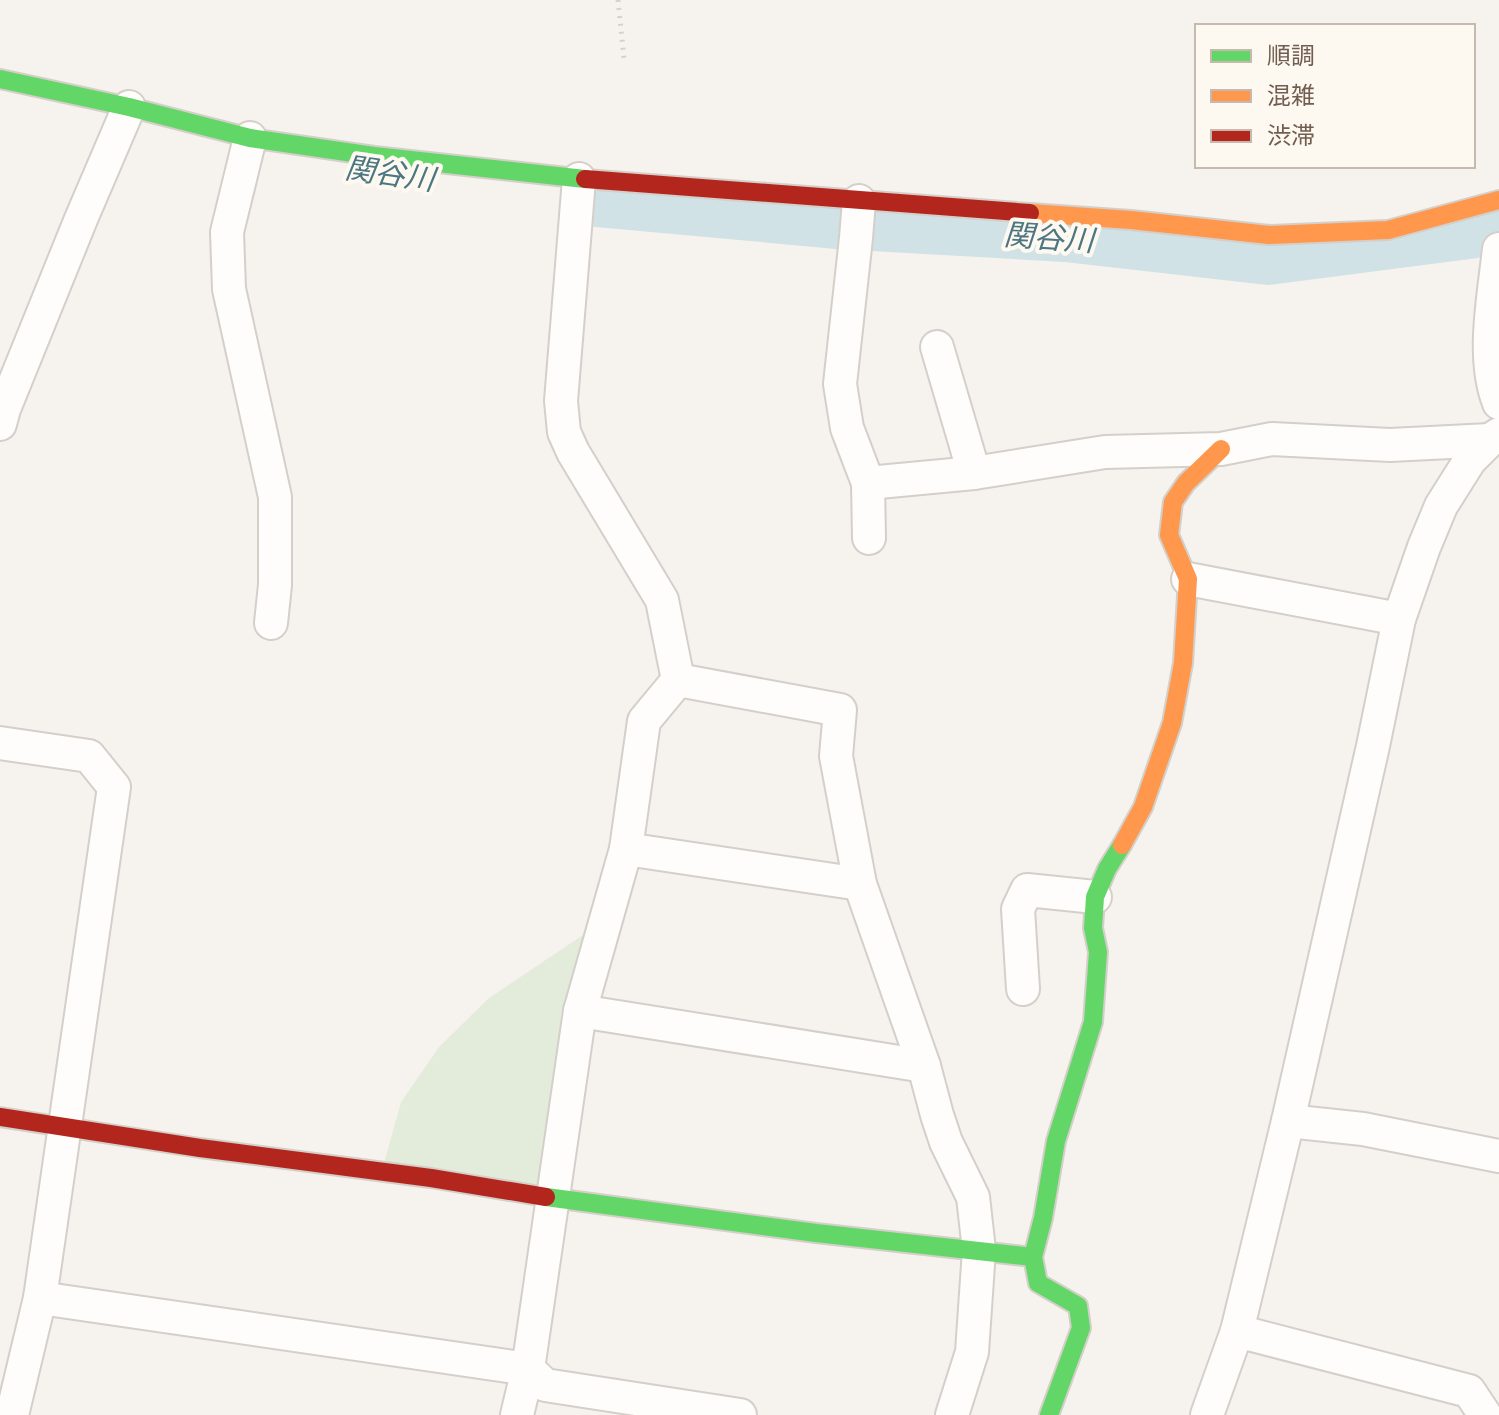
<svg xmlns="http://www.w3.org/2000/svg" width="1499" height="1415" font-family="'Golos Text','Noto Sans JP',sans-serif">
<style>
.green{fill:#e3ecda}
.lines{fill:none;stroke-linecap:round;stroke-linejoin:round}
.river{stroke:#d0e2e6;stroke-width:50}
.street-casing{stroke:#d4cfc9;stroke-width:36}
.fast-casing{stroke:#d4cfc9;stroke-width:22}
.slow-casing{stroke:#d4cfc9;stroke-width:22}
.jam-casing{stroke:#d4cfc9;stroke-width:22}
.path{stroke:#d7d1cd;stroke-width:5;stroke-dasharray:2 6;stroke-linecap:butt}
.street{stroke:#fefdfc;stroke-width:32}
.fast{stroke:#63d668;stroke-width:18}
.slow{stroke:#ff974d;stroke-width:18}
.jam{stroke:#b3261e;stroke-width:18}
.labels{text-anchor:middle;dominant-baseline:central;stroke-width:8;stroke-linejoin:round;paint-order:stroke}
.water-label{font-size:30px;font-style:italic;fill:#4c7782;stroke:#fdf8f0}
</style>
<rect width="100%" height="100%" fill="#f6f3ee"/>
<polygon class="green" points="589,931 543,1189 384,1163 401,1102 439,1047 489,998"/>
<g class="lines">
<polyline class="river" points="598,202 838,224 1065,237 1268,260 1499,230"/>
<g class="street-casing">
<g id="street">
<polyline points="250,138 227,232 229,289 275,497 275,585 271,623"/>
<polyline points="579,179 561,401 564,432 573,452 662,600 678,680"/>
<polyline points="859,201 856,238 840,384 847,428 868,483 869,538"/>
<path d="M1499 249C1494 296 1481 358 1499 403"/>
<polyline points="937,347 974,473"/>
<polyline points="0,424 4,409 81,219 129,107"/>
<polyline points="868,483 974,473 1105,452 1221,449 1272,439 1390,445 1490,440"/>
<polyline points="1188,579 1399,619"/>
<polyline points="678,680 840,710 836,756 860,884 924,1066 937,1115 946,1142 973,1197 979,1250 972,1352 952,1415"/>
<polyline points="0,743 89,756 114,787 40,1298 12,1415"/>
<polyline points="626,849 860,884"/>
<polyline points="1023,989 1018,909 1027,890 1095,897"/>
<polyline points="580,1011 924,1066"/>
<polyline points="1288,1121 1363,1129 1499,1156"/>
<polyline points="40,1298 528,1369 545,1385 740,1415"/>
<polyline points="1237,1331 1469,1391 1485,1415"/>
<polyline points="517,1415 528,1369 580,1011 626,849 644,721 678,680"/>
<polyline points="1207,1415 1237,1331 1288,1121 1373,746 1399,619 1424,547 1441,506 1470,460 1490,440 1499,434"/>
</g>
</g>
<g class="fast-casing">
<g id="fast">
<polyline points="0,79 129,107 250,138 374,156 585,179"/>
<polyline points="546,1197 816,1233 1033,1257"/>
<polyline points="1049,1415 1081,1328 1078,1306 1038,1283 1033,1257 1043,1218 1056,1141 1093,1022 1098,952 1093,928 1095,897 1107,869 1122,845"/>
</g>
</g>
<g class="slow-casing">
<g id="slow">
<polyline points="1030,213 1131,220 1269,235 1388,230 1499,200"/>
<polyline points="1122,845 1143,807 1172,723 1183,663 1188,579 1169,535 1173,502 1186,483 1221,449"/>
</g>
</g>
<g class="jam-casing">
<g id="jam">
<polyline points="585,179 1030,213"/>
<polyline points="0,1117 200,1148 431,1178 546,1197"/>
</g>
</g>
<polyline class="path" points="618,0 624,58"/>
<use href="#street" class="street"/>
<use href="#fast" class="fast"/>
<use href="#slow" class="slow"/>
<use href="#jam" class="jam"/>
</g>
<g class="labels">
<g class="water-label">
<text transform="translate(390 173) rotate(8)">関谷川</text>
<text transform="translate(1049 237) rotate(4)">関谷川</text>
</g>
</g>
<rect x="1195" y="24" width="280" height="144" fill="#fdf8f0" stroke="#c5bab0" stroke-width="2"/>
<rect x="1211" y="50" width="40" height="12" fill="#63d668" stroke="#c5bab0" stroke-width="2"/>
<text x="1267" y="64" font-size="24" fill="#725e50">順調</text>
<rect x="1211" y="90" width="40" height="12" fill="#ff974d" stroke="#c5bab0" stroke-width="2"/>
<text x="1267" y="104" font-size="24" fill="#725e50">混雑</text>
<rect x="1211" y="130" width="40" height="12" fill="#b3261e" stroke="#c5bab0" stroke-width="2"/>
<text x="1267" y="144" font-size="24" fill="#725e50">渋滞</text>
</svg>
